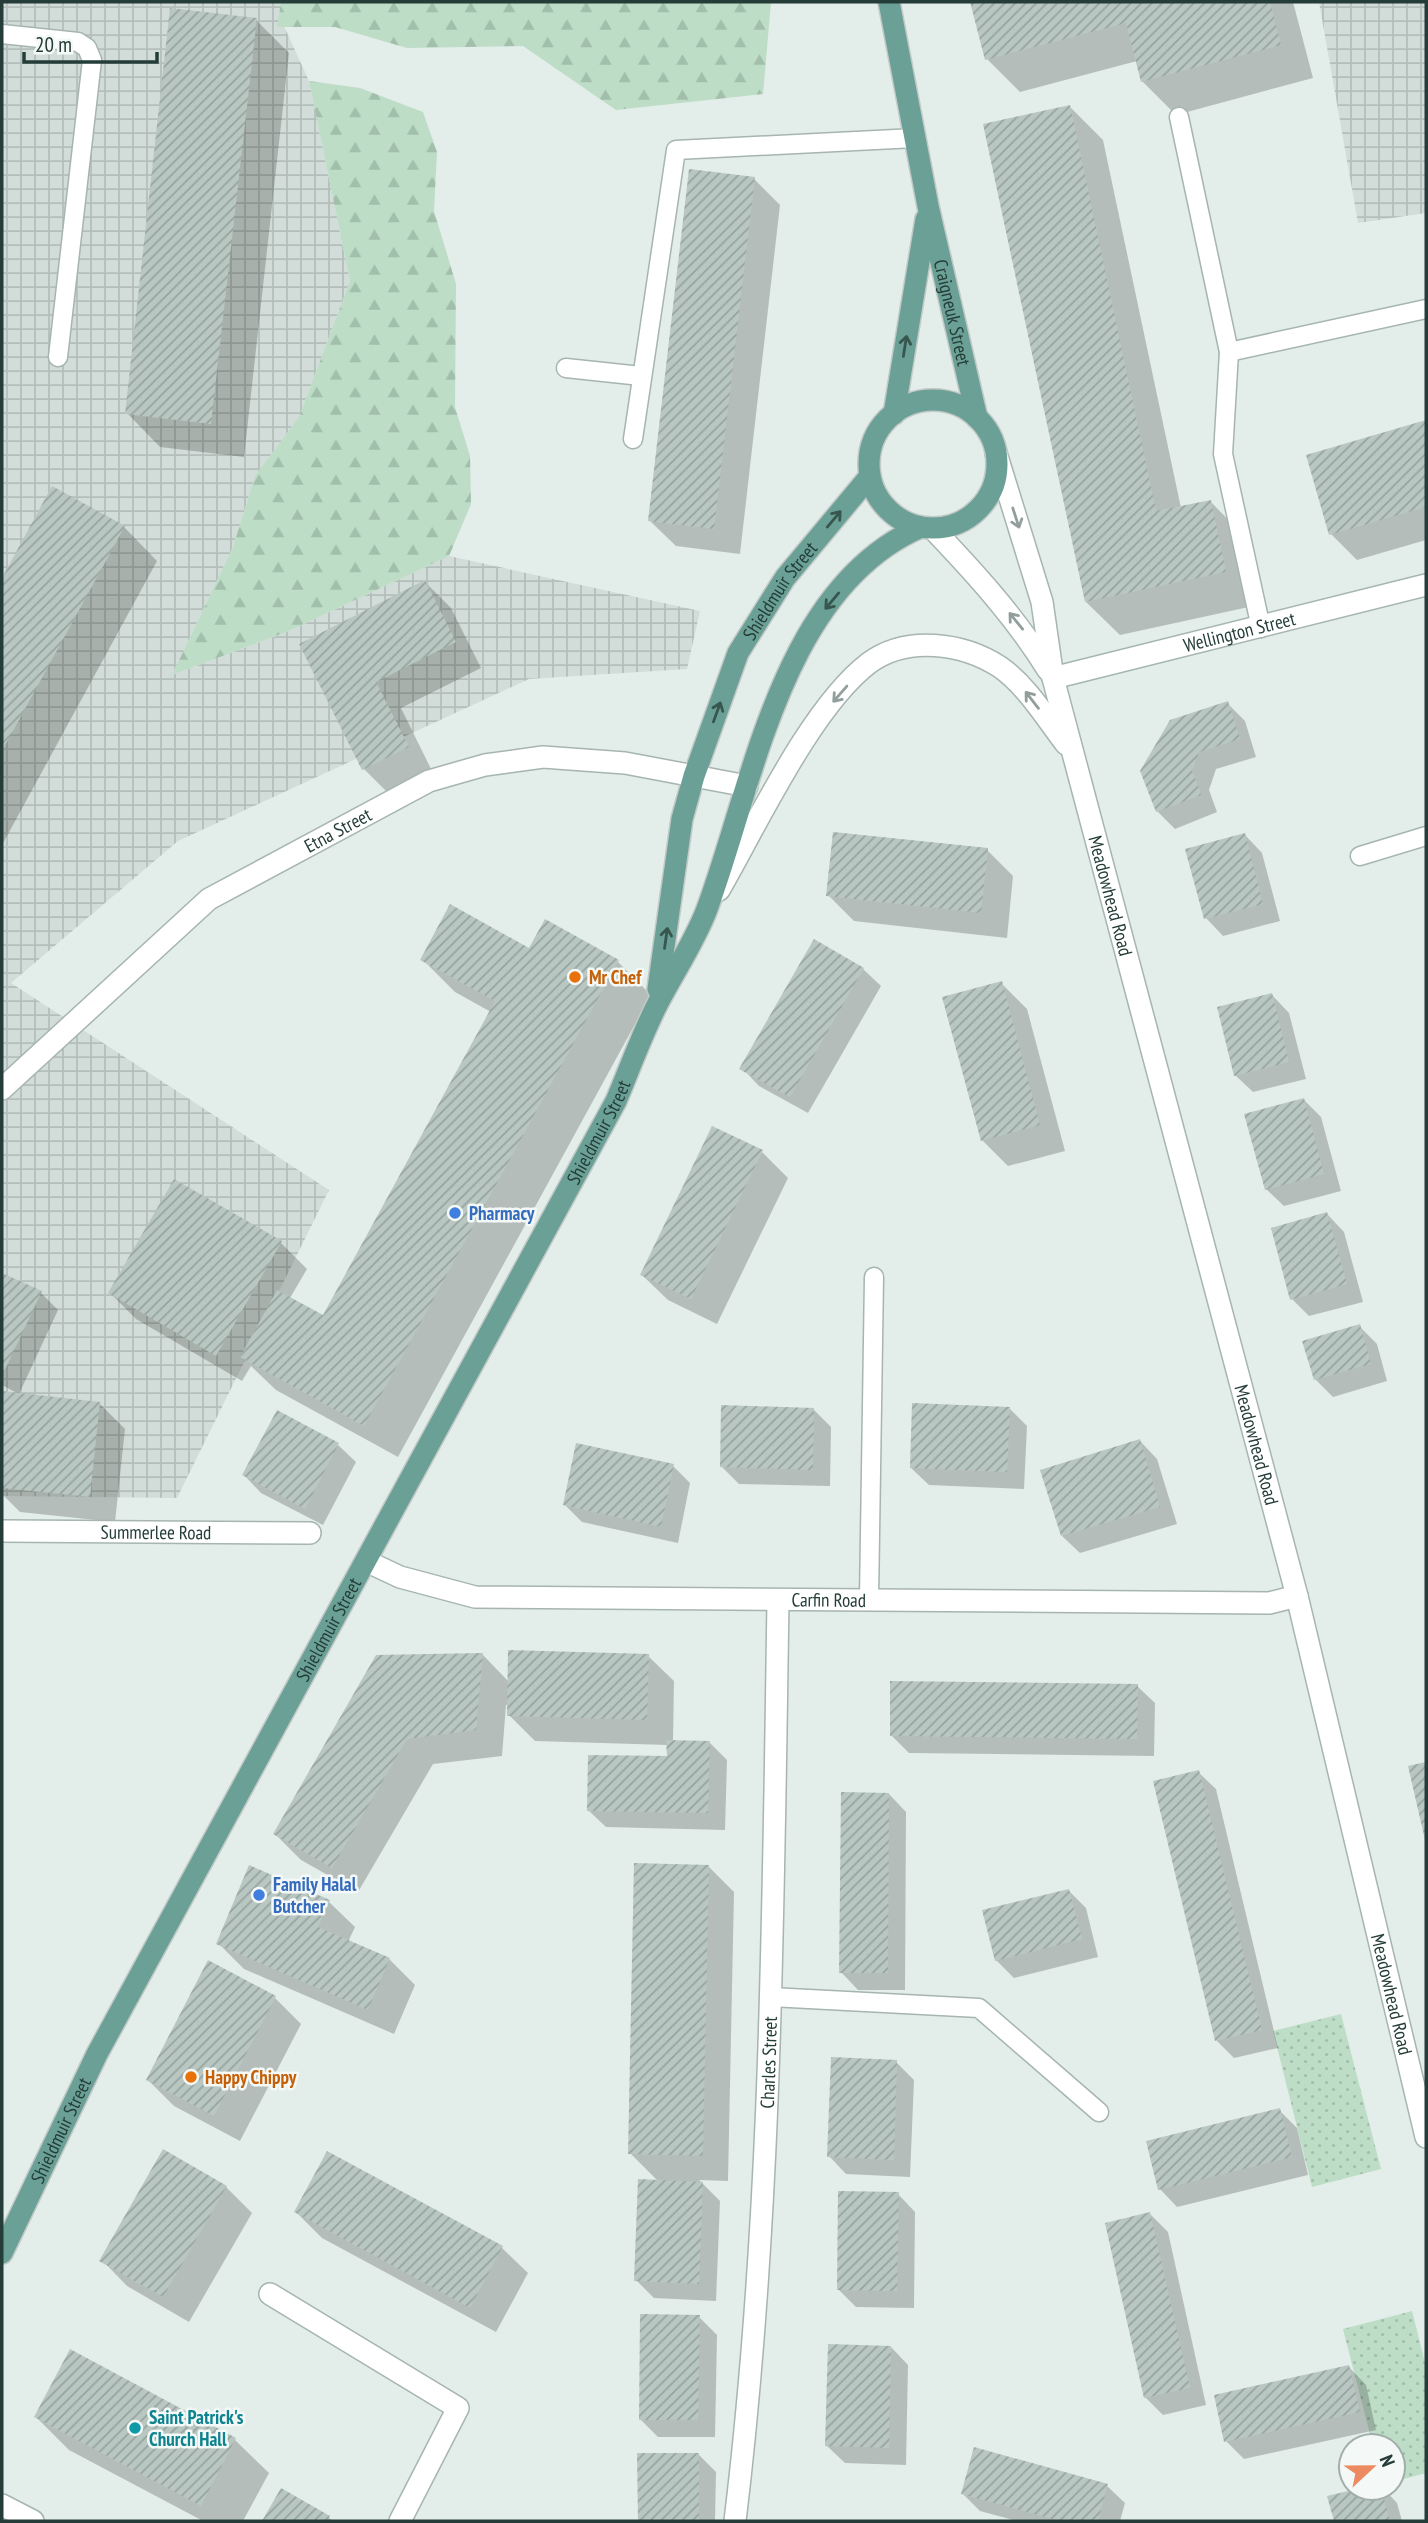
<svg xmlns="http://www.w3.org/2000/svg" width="1428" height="2523" font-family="'PT Sans Narrow',sans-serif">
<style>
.industrial{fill:url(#industrial-grid)}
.grass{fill:url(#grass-dots)}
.forest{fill:url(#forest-firs)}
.shadow{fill:#0003}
.building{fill:url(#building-hatch)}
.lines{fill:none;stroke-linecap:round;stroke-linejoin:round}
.service-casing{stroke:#a6b5b0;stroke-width:21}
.minor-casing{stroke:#a6b5b0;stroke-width:24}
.primary-casing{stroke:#c2c9c7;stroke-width:24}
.service{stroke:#fff;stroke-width:18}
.minor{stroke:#fff;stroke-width:21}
.primary{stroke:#6aa095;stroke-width:21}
.oneway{stroke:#36564f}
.oneway2{stroke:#929e9c}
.food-dot{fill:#e8710a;stroke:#f4f9f7;stroke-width:2.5}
.shop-dot{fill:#3f7fe0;stroke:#f4f9f7;stroke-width:2.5}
.culture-dot{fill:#0f9aa8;stroke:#f4f9f7;stroke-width:2.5}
.labels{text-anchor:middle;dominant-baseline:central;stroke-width:5;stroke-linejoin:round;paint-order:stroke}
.street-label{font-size:19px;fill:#243d38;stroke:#f4f9f7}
.food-label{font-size:19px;font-weight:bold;fill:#c56008;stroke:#f4f9f7;text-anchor:start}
.shop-label{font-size:19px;font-weight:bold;fill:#366cbe;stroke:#f4f9f7;text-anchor:start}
.culture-label{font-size:19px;font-weight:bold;fill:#0d838f;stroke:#f4f9f7;text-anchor:start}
</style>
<defs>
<pattern id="industrial-grid" width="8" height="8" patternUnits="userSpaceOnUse" patternTransform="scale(1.75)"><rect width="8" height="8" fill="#d2dcd8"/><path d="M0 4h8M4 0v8" fill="none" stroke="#b4beba"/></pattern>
<pattern id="grass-dots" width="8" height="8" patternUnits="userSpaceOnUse" patternTransform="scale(1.75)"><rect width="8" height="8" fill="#bdddc7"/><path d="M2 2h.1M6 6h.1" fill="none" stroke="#a2bfac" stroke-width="1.8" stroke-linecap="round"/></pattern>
<pattern id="forest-firs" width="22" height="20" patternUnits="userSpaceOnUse" patternTransform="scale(1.75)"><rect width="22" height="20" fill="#bdddc7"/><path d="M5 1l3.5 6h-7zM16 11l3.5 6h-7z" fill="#a2bfac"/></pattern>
<pattern id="building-hatch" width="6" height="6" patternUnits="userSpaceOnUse" patternTransform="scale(1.75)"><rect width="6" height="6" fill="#b9c7c2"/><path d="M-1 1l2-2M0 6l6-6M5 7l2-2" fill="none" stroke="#96a39f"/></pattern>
</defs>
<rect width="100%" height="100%" fill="#e3ede9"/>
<g class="industrial">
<polygon points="2,2 281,2 279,15 309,81 350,281 299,417 255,476 233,547 172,675 289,631 449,556 700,611 687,669 529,679 178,841 11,983 329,1190 177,1498 2,1496"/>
<polygon points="1319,2 1426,2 1426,213 1358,223"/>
</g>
<g class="grass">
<polygon points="1341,2014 1381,2169 1312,2187 1273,2031"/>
<polygon points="1412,2311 1426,2367 1426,2473 1393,2482 1393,2446 1373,2446 1343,2329"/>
</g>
<g class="forest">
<polygon points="281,2 771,2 763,94 616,110 523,46 407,48 335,27 277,27"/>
<polygon points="309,81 360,88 423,112 437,152 434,211 456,284 455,407 470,456 471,504 449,556 289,631 172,675 233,547 255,476 299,417 350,281"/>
</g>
<g class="shadow">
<polygon points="972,2 1293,2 1313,78 1176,115 1142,81 1137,61 1020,92 987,59"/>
<polygon points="256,20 289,53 244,457 160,447 127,413"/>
<polygon points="1070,107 1103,140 1181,508 1210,501 1243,535 1258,605 1120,635 1086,602"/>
<polygon points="754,179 780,205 740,554 676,546 650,521"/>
<polygon points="1426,422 1426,540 1357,560 1331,534 1309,456"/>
<polygon points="53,488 124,527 157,561 2,845 2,582"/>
<polygon points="425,582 451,608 481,668 401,708 433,773 390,795 364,769 301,645"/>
<polygon points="1227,703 1245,721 1256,757 1216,769 1209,790 1217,812 1175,829 1157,811"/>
<polygon points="1245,835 1262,853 1280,921 1223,936 1206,918"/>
<polygon points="987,850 1013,876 1007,938 854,921 828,895"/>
<polygon points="530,951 618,962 651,995 398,1457 276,1390 251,1366 242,1381 136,1319 110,1293 281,1243 307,1269 290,1298 324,1317 491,1012 455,992 422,959"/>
<polygon points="863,969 881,986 808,1113 759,1086 742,1068"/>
<polygon points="1001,983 1027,1009 1065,1151 1008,1166 982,1140"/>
<polygon points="1272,995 1289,1013 1306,1079 1253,1092 1235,1075"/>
<polygon points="1304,1100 1321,1117 1341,1191 1284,1206 1266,1189"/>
<polygon points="762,1152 788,1178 717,1324 668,1300 642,1275"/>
<polygon points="1327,1214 1344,1232 1363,1302 1309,1316 1292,1299"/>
<polygon points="2,1275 41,1293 58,1310 19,1394 2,1385"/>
<polygon points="1359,1326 1377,1344 1387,1381 1333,1397 1315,1379"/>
<polygon points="4,1393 99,1403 125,1429 115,1522 20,1512 2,1494"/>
<polygon points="1009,1408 1027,1426 1024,1489 929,1485 911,1468"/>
<polygon points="814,1410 831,1427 830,1486 739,1484 721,1466"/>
<polygon points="277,1412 338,1445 356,1462 323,1525 261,1493 244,1475"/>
<polygon points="1140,1441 1157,1459 1177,1524 1080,1553 1062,1536"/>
<polygon points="673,1466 690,1483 678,1543 582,1522 565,1505"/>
<polygon points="482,1654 509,1682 648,1656 674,1681 673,1742 709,1742 727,1760 725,1830 606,1827 588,1810 669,1758 668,1745 535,1741 509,1715 509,1705 506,1705 502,1756 433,1764 358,1892 301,1860 275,1834"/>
<polygon points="1137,1686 1155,1703 1154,1756 909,1753 891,1735"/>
<polygon points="1198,1772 1216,1789 1278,2048 1234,2058 1217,2041 1155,1782"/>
<polygon points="889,1794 906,1812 905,1990 858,1990 841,1972"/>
<polygon points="708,1866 734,1892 728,2181 699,2180 720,2201 716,2301 654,2298 636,2280 659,2182 630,2153"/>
<polygon points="1069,1891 1086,1908 1098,1957 1014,1978 996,1960"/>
<polygon points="329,1902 355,1927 348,1942 389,1959 415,1985 394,2034 244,1969 218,1943"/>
<polygon points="275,1998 301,2024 240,2141 174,2106 148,2080"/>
<polygon points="896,2062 914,2080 910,2177 846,2174 829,2156"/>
<polygon points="1279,2110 1297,2128 1308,2175 1177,2207 1160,2189"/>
<polygon points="226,2187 252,2213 189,2322 127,2286 102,2260"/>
<polygon points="898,2194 915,2212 914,2308 856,2307 839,2290"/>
<polygon points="296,2212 502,2248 528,2273 496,2332 322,2238"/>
<polygon points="1150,2214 1168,2232 1206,2405 1163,2415 1145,2397"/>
<polygon points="699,2317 717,2335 715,2437 658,2437 640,2419"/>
<polygon points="891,2347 908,2365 906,2465 845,2463 827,2446"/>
<polygon points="70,2351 235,2440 269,2473 243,2521 203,2521 69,2450 36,2417"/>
<polygon points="1349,2367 1366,2385 1376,2430 1244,2459 1226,2441"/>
<polygon points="639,2454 698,2454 716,2472 715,2521 639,2521"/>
<polygon points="1107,2486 1125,2503 1120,2521 1017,2521 980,2511 963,2494"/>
<polygon points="1368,2488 1383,2488 1397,2503 1402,2521 1335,2521 1330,2498"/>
<polygon points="281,2491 329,2518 333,2521 264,2521"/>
</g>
<g class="building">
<polygon points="970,2 1270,2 1281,45 1141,82 1126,23 985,60"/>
<polygon points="170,8 257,18 211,424 125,414"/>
<polygon points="1070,105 1156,511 1211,500 1226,572 1085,602 983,124"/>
<polygon points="689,169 755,177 714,529 648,521"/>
<polygon points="1426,420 1426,507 1329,535 1306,455"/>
<polygon points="52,486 125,526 2,751 2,578"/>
<polygon points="425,580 456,642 376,682 409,747 362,770 299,644"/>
<polygon points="1228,701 1240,739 1199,752 1192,771 1201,795 1156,812 1140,771 1170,720"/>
<polygon points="833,832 988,848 981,913 826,896"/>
<polygon points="1245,833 1263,904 1204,919 1185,849"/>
<polygon points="450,904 529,948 545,919 619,960 364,1426 240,1357 277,1290 323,1315 495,1001 420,960"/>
<polygon points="814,939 864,968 790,1097 739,1069"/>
<polygon points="1002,981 1040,1125 981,1141 942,997"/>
<polygon points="1272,993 1289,1062 1234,1076 1217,1007"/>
<polygon points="1304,1098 1324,1174 1265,1190 1244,1114"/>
<polygon points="712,1126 763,1150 691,1299 640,1275"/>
<polygon points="174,1179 282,1241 216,1356 108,1293"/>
<polygon points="1327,1212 1347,1284 1290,1300 1271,1228"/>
<polygon points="2,1273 42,1291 2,1376"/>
<polygon points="1360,1324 1371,1364 1314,1380 1302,1341"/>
<polygon points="2,1391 100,1402 90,1497 2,1488"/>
<polygon points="912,1403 1010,1407 1007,1472 910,1468"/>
<polygon points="721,1405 814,1408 813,1470 720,1467"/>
<polygon points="277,1410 339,1443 305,1509 242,1475"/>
<polygon points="1140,1439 1160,1507 1061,1536 1040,1470"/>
<polygon points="576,1443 674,1464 661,1527 563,1505"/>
<polygon points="508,1650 649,1654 647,1720 507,1716"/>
<polygon points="483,1653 476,1730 407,1739 332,1868 273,1834 376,1655"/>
<polygon points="890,1681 1138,1684 1137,1739 890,1736"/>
<polygon points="666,1740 710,1741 708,1813 587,1811 588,1755 667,1756"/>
<polygon points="1426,1762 1426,1839 1425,1840 1408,1766"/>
<polygon points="1199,1770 1262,2030 1215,2041 1153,1781"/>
<polygon points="841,1792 889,1793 888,1973 839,1973"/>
<polygon points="634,1863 709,1865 703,2156 628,2154"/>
<polygon points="249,1865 330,1900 318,1927 390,1958 368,2010 216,1944"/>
<polygon points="1069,1889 1082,1939 995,1961 982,1910"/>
<polygon points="208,1960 276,1996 214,2116 146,2080"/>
<polygon points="831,2057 897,2060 894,2160 827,2157"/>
<polygon points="1280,2108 1292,2157 1158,2190 1146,2141"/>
<polygon points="163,2149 227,2186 163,2297 99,2261"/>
<polygon points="327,2151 503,2246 470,2308 294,2212"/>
<polygon points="638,2179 703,2182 699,2284 634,2281"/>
<polygon points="838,2191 899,2192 897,2291 837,2290"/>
<polygon points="1150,2212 1190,2388 1144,2398 1105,2223"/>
<polygon points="640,2314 700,2315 698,2420 639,2420"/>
<polygon points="828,2344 891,2346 889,2448 825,2446"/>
<polygon points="70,2349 236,2438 201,2506 34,2417"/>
<polygon points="1349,2365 1360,2412 1224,2442 1214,2395"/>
<polygon points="974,2447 1108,2484 1098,2521 1060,2521 961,2494"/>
<polygon points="637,2453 699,2453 699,2521 638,2521"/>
<polygon points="281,2488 330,2516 327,2521 262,2521"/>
<polygon points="1361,2488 1381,2488 1390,2521 1334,2521 1327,2496"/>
</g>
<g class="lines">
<g class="service-casing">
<g id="service">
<polyline points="2,34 78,42 87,48 92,60 58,357"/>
<polyline points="1179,117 1229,352 1223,454 1261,628"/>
<polyline points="1229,352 1426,309"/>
<polyline points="566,368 641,376"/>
<polyline points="633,439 676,150 915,138"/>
<polyline points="1360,856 1426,836"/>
<polyline points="869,1599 874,1277"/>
<polyline points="771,1997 979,2008 1099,2112"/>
</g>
</g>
<g class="minor-casing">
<g id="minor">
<path id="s1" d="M996 453 1042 602 1053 678 1297 1596 1426 2137"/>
<path d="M933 529C975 573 1016 618 1048 670"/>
<path id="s2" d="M1053 678 1426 585"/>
<path d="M719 890C756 826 811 707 869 663 907 635 963 643 1000 667 1027 686 1046 718 1066 744"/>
<path id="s3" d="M2 1089 209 899 429 781 485 765 543 757 625 763 747 786"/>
<path id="s4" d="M2 1531 310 1533"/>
<path id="s5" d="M366 1561 400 1577 475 1597 1269 1603 1297 1596"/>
<polyline points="270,2294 458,2408 400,2521"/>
<polyline points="2,2505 33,2521"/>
<path id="s6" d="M735 2521C772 2216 773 1908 778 1601"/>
</g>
</g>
<g class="primary-casing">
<g id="primary">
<path id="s7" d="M889 2 928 206 977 418"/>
<circle cx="933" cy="464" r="64"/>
<polyline points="894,414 926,219"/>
<path id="s8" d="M658 989 682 819 694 776 738 653 785 578 870 476"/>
<path id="s9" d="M2 2253 97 2054 616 1101C630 1068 642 1034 658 1003 674 972 695 941 707 909 754 782 782 587 921 527"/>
</g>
</g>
<use href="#service" class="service"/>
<use href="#minor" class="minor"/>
<use href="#primary" class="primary"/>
</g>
<defs><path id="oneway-shaft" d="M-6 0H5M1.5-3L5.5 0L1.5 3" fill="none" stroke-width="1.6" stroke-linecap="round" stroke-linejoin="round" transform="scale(1.75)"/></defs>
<g class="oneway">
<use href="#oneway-shaft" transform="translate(905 346) rotate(-81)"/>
<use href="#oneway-shaft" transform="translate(834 519) rotate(-50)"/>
<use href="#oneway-shaft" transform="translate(832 601) rotate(130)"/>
<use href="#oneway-shaft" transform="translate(717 712) rotate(-70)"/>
<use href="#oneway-shaft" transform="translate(666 938) rotate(-82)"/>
</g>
<g class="oneway2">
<use href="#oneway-shaft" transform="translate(1016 518) rotate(72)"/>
<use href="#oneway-shaft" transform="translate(1016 621) rotate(-129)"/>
<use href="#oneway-shaft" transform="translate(840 694) rotate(131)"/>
<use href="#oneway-shaft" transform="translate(1032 700) rotate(-128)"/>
</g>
<g class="food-dot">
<circle cx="575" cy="977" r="7"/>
<circle cx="191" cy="2077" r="7"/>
</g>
<g class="shop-dot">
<circle cx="455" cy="1213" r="7"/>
<circle cx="259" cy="1895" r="7"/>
</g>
<circle class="culture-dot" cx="135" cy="2428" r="7"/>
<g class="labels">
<g class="street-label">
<text stroke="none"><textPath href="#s7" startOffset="317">Craigneuk Street</textPath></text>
<text stroke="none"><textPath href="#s8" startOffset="422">Shieldmuir Street</textPath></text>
<text stroke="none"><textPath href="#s2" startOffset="192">Wellington Street</textPath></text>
<text stroke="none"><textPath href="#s3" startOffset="427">Etna Street</textPath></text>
<text stroke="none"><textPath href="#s1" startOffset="458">Meadowhead Road</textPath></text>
<text stroke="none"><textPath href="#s9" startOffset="1270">Shieldmuir Street</textPath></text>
<text stroke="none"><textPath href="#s1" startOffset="1026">Meadowhead Road</textPath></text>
<text stroke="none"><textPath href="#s4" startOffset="154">Summerlee Road</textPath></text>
<text stroke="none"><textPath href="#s5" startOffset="469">Carfin Road</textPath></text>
<text stroke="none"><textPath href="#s9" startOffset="704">Shieldmuir Street</textPath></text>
<text stroke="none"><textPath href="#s1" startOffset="1592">Meadowhead Road</textPath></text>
<text stroke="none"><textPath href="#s6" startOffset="460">Charles Street</textPath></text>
<text stroke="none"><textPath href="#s9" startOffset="136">Shieldmuir Street</textPath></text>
</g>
<g class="food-label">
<text x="589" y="977">Mr Chef</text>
<text x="205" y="2077">Happy Chippy</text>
</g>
<g class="shop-label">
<text x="469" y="1213">Pharmacy</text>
<text x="273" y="1884">Family Halal<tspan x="273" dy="22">Butcher</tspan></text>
</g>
<g class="culture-label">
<text x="149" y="2417">Saint Patrick's<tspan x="149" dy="22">Church Hall</tspan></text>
</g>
</g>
<rect width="1428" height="2523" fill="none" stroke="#243d38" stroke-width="7"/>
<g transform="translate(1372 2467) rotate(68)"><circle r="33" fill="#f4f9f7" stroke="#a1aeab" stroke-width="2"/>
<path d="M0-5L12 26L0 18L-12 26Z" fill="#ec8a62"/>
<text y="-10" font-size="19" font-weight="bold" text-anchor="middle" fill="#243d38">N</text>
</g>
<path d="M24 52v10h133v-10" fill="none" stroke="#243d38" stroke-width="3.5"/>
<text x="35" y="52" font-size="21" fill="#243d38" stroke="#f4f9f7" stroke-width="5" paint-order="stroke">20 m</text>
</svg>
